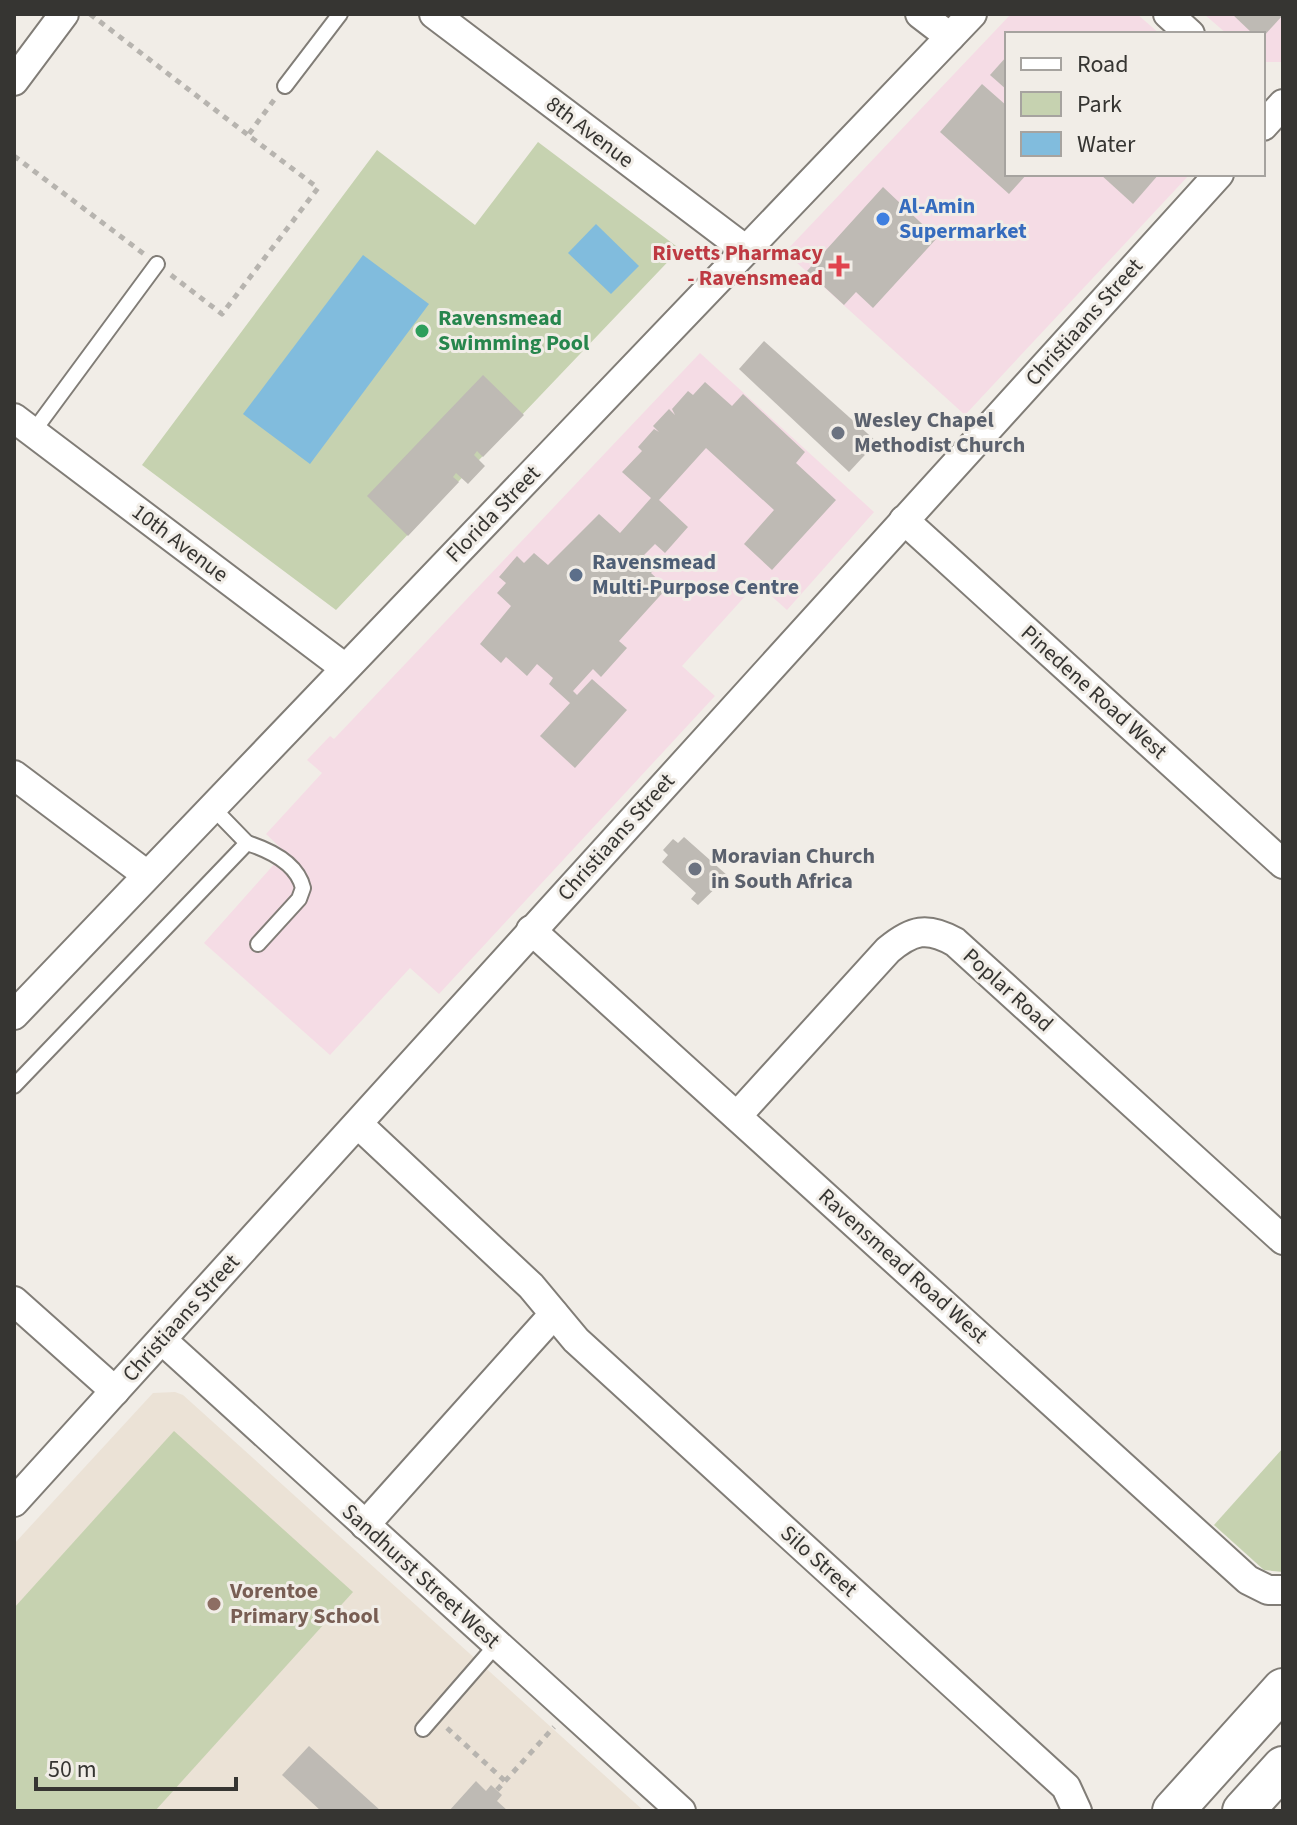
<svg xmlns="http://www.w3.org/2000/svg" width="1297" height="1825" font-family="'Source Sans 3',sans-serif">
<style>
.commercial{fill:#f5dce5}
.built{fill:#ebe2d6}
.green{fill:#c6d2b0}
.water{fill:#81bcdd}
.building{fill:#bebab4}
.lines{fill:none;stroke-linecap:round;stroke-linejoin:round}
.lane-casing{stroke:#817d77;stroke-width:18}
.street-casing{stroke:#817d77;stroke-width:32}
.secondary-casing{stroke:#817d77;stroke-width:44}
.path{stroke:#b7b4af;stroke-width:5;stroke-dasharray:6 6;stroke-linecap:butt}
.lane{stroke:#fff;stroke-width:14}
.street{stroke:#fff;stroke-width:28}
.secondary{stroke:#fff;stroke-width:40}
.shop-dot{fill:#3f7fe0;stroke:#f1ede7;stroke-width:3}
.health-dot{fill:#e0444e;stroke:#f1ede7;stroke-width:3}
.leisure-dot{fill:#2e9e5b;stroke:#f1ede7;stroke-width:3}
.worship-dot{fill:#6b7280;stroke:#f1ede7;stroke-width:3}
.service-dot{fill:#5c6f8a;stroke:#f1ede7;stroke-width:3}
.education-dot{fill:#8d6e63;stroke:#f1ede7;stroke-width:3}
.labels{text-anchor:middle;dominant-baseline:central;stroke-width:6;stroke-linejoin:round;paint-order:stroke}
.street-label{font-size:22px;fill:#363532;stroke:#f1ede7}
.shop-label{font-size:22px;font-weight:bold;fill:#366cbe;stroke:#f1ede7;text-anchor:start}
.health-label{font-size:22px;font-weight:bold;fill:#be3a42;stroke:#f1ede7;text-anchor:end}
.leisure-label{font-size:22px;font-weight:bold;fill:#27864d;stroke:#f1ede7;text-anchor:start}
.worship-label{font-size:22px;font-weight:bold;fill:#5b616d;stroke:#f1ede7;text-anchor:start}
.service-label{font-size:22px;font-weight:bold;fill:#4e5e75;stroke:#f1ede7;text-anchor:start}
.education-label{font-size:22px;font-weight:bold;fill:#785e54;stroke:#f1ede7;text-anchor:start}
</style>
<rect width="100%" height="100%" fill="#f1ede7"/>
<g class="commercial">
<polygon points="1011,14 1137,14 1160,34 1007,34 1007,174 1190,174 965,415 785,252"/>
<polygon points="1204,14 1283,14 1283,62 1263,62 1263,34 1227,34"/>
<polygon points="700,353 874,512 787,610 757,583 682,666 715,696 439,994 410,968 330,1055 204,943 285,852 266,834 322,773 307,760 330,736 334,739"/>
</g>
<polygon class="built" points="175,1392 183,1395 644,1811 14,1811 14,1544 153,1393"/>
<g class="green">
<polygon points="538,142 680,249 336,610 142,465 377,150 475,225"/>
<polygon points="174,1431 353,1592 155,1811 14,1811 14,1608"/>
<polygon points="1283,1448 1283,1572 1264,1570 1214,1525"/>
</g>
<g class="water">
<polygon points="596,224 639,266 611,294 568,253"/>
<polygon points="363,255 429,304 310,464 243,414"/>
</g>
<g class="building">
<polygon points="1232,14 1283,14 1283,15 1263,37 1253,34"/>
<polygon points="1007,56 1007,90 990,75"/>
<polygon points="982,84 1007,106 1007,174 1027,174 1009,194 940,132"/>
<polygon points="1100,174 1159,174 1133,204"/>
<polygon points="883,187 937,238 873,308 856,292 844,305 807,271"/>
<polygon points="764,341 877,442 849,472 739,369"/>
<polygon points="483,375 524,415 483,457 477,451 474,455 485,466 468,484 456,473 453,477 459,482 408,536 367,496"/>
<polygon points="705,382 732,406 743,394 805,452 796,463 836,500 772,570 744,544 774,510 706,448 659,500 688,527 665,553 655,544 644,555 657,566 651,573 667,588 619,641 627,648 601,677 593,669 573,691 577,695 592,679 627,710 575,768 540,736 570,703 549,684 553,678 537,664 527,676 506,657 501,663 480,644 511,606 497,593 506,583 499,577 517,556 524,563 534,553 548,565 599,514 620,533 651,498 622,472 642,451 638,447 654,429 659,432 653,426 669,409 675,415 672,409 688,391 693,395"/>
<polygon points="684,837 728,876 698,905 691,899 696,893 662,862 668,855 663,850 673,839 678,843"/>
<polygon points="309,1746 381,1811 321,1811 282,1775"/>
<polygon points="476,1781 486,1791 491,1785 502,1795 497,1801 508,1811 449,1811"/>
</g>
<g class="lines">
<g class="lane-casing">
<g id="lane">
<polyline points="285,86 340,14"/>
<polyline points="33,432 157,264"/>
<path d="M247 843C269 850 297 863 303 888L299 899 258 944"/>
<polyline points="14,1086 247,843 212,807"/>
<polyline points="423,1729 497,1644"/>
</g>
</g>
<g class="street-casing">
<g id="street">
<polyline points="434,14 746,250"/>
<polyline points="920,14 950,37"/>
<polyline points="1168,14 1190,34"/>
<polyline points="14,81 64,14"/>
<polyline points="1263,126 1283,104"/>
<polyline points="14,418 345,668"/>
<polyline points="904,520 1283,864"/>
<polyline points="14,775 147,875"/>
<polyline points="531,930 1248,1580 1268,1590 1283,1590"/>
<polyline points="14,1015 972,14"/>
<path d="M737 1116 888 950C912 930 927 926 955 942L1283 1240"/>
<polyline points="358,1124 531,1286 576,1340 1066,1787 1077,1811"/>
<polyline points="14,1301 115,1391"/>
<polyline points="162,1340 681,1811"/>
<polyline points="14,1502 1219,174"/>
<polyline points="365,1525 554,1314"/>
</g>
</g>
<g class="secondary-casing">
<g id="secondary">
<polyline points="1173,1811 1283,1689"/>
<polyline points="1243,1811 1283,1767"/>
</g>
</g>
<g class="path">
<polyline points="90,14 248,135"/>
<polyline points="14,156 144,254"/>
<polyline points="171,275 222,314 318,188 248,135 274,100"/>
<polyline points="447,1728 505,1781"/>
<polyline points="497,1790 554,1727"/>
</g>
<use href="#lane" class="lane"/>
<use href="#street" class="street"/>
<use href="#secondary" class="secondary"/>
</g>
<circle class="shop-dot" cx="883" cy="219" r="8"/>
<path class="health-dot" d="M835 254h8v8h8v8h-8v8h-8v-8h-8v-8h8z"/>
<circle class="leisure-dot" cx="422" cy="331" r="8"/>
<g class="worship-dot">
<circle cx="838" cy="433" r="8"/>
<circle cx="695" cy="869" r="8"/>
</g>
<circle class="service-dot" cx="576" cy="575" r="8"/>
<circle class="education-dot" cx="214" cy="1604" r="8"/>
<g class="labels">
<g class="street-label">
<text transform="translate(590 132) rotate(37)">8th Avenue</text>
<text transform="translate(1084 322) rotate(-48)">Christiaans Street</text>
<text transform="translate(493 514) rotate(-46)">Florida Street</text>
<text transform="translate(180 543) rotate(37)">10th Avenue</text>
<text transform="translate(1094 692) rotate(42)">Pinedene Road West</text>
<text transform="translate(616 837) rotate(-48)">Christiaans Street</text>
<text transform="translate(1008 990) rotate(42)">Poplar Road</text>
<text transform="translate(903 1266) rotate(42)">Ravensmead Road West</text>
<text transform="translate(181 1318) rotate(-48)">Christiaans Street</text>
<text transform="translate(819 1561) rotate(42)">Silo Street</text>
<text transform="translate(421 1576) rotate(42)">Sandhurst Street West</text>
</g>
<g class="shop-label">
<text x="899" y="206">Al-Amin<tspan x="899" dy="25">Supermarket</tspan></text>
</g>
<g class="health-label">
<text x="823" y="253">Rivetts Pharmacy<tspan x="823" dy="25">- Ravensmead</tspan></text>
</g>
<g class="leisure-label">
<text x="438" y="318">Ravensmead<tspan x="438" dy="25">Swimming Pool</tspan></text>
</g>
<g class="worship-label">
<text x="854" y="420">Wesley Chapel<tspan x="854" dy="25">Methodist Church</tspan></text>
<text x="711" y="856">Moravian Church<tspan x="711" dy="25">in South Africa</tspan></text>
</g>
<g class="service-label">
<text x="592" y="562">Ravensmead<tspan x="592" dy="25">Multi-Purpose Centre</tspan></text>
</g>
<g class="education-label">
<text x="230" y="1591">Vorentoe<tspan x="230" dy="25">Primary School</tspan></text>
</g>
</g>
<rect width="1297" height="1825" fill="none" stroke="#363532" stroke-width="32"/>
<rect x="1005" y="32" width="260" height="144" fill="#f1ede7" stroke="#a6a39f" stroke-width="2"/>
<rect x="1021" y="58" width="40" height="12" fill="#ffffff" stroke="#a6a39f" stroke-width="2"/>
<text x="1077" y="72" font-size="24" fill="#363532">Road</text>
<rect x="1021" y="92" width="40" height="24" fill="#c6d2b0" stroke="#a6a39f" stroke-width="2"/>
<text x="1077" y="112" font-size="24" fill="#363532">Park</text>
<rect x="1021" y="132" width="40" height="24" fill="#81bcdd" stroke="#a6a39f" stroke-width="2"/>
<text x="1077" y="152" font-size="24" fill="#363532">Water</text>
<path d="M36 1777v12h200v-12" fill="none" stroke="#363532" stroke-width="4"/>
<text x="48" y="1777" font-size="24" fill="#363532" stroke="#f1ede7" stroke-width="6" paint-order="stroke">50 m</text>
</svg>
